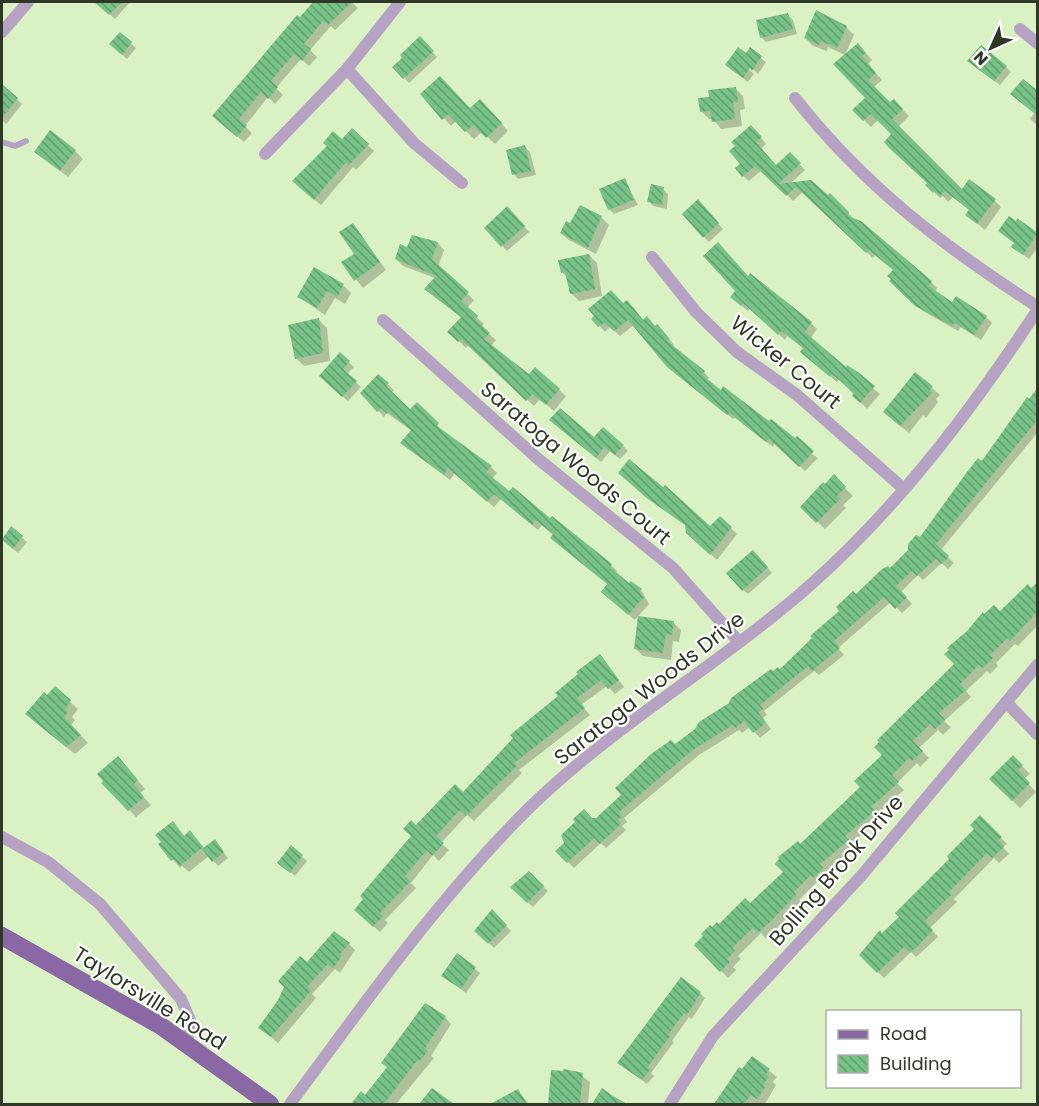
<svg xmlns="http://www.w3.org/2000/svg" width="1039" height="1106" font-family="Poppins,sans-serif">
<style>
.shadow{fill:#0003}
.building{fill:url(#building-back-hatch)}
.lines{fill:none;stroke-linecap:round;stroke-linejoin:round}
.lane{stroke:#b6a3c4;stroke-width:6}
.street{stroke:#b6a3c4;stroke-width:12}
.primary{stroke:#8a68a3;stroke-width:18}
.labels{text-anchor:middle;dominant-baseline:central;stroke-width:4.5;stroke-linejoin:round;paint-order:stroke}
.street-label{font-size:21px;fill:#2f3826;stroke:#fff}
</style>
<defs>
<pattern id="building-back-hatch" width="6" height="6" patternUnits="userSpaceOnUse" patternTransform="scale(1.5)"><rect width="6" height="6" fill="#77c288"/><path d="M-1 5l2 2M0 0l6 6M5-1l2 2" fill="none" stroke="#629f6f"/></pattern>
</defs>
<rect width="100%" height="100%" fill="#daf2c3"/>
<g class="shadow">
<polygon points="96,2 130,2 115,19"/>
<polygon points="315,2 351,2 358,8 335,30 331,26 310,50 317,57 309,66 301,59 276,88 283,95 275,104 268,97 245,126 252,133 244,142 220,122"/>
<polygon points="788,15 793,20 797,34 766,42 761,37"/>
<polygon points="846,27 854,35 845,55 828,47 827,51 813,46 805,38"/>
<polygon points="120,34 136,48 127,59 116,49"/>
<polygon points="420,39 437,57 409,83 395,67"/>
<polygon points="750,50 766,62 758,74 745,62 743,64 754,74 748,82 732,70"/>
<polygon points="865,52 872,60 868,64 882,80 874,87 890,104 894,101 909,116 898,127 962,191 995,201 1001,207 985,230 967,215 971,211 953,197 948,202 943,196 940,198 927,185 929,183 893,134 879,119 871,127 854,110 867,98 835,64"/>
<polygon points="974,66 1006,67 1011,72 1000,85"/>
<polygon points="4,88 22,104 6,124 2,120"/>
<polygon points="736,89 743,96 745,109 740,110 742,126 721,129 713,119 709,119 701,111 711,98"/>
<polygon points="1038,93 1038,126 1030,119 1034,113 1018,100"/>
<polygon points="422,94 470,110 488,108 508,131 495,144 482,132 474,139 456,121 451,126"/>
<polygon points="352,130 374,151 356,170 353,167 321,205 300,188"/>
<polygon points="757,133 766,144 761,149 776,166 790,154 805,170 790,184 828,197 830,195 854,219 931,282 937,288 935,292 952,305 986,317 992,323 981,340 961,327 958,331 923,311 891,281 894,270 875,255 873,258 803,192 793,201 762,170 749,181 743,176 742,164"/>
<polygon points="525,147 530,152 536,175 518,179 514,174"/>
<polygon points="75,151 83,159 68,177 36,152"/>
<polygon points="625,180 638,205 614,214 609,209"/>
<polygon points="663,189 668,194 667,209 653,206 649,201"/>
<polygon points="703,206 723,229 709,242 704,237"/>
<polygon points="512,212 529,232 507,251 486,228"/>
<polygon points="601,217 609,225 596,254 569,240 561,233 570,225"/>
<polygon points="1018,220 1038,234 1038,247 1029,259 1018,251 1015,243"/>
<polygon points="353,225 386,270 363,288 343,263 357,254"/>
<polygon points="413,237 438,243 444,250 438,267 474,300 467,308 484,324 481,327 496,340 491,346 529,376 535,369 566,396 554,411 540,399 534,406 469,344 466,348 449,332 462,318 433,295 435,278 403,266 396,259 408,249"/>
<polygon points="589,255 597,263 602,296 579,301 571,293 568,278 562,272"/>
<polygon points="315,269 344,286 351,293 345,304 335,298 325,315 299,297"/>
<polygon points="748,278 811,323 817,329 810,339 880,394 867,409 839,379 837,382 808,358 804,349 787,336 785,340 751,308 748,311 738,303"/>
<polygon points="623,305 633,307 644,321 663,331 674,345 672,347 704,372 709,378 707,380 721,392 818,458 805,471 775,443 773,447 735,417 733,419 674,372 634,325 620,336 610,327 605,332 593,319"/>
<polygon points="319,320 327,328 330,361 304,366 296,358"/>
<polygon points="340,354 354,367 347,374 361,387 348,401 325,381"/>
<polygon points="916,374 940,395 936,399 938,402 926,418 923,415 909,433 893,420"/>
<polygon points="378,376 394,390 391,393 410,411 417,404 443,432 491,467 497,473 492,479 611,565 617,571 615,574 629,586 631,583 641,590 649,604 635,620 609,598 609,585 542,525 538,530 501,499 494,507 455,473 450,480 409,449 412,431 387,413 384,417 362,393"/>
<polygon points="1038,388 1038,432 941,550 954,563 948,569 942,563 923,580 918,575 901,592 912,604 902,613 891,602 838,648 844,655 819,675 814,671 764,711 767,715 763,718 771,729 760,738 750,727 742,733 739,730 699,755 624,818 627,822 622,826 626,830 606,848 601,843 574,868 557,851 592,820 597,819 675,746 773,673 780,671 856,596 890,570 920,540"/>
<polygon points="556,424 594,439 623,446 628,451 620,459 610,451 601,462"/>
<polygon points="620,473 710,528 720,518 737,534 717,560 694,539 687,526 645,497"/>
<polygon points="834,477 853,496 843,505 846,508 825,529 802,507"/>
<polygon points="11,528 27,542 18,553 2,539"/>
<polygon points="758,556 772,573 748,594 743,590"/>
<polygon points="1038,584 1038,625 1018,646 1015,644 996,663 998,666 990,674 987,671 966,691 971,697 944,721 951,727 943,735 938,730 919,748 929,758 920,767 917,763 897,783 904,790 876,815 880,819 851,844 855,847 826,872 829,876 821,883 818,881 799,900 802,903 766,939 761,933 738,956 741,959 733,967 736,970 728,978 696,945 750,906 785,872 801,846 862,787 956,664 1000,613"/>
<polygon points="673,622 681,630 679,642 673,641 671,660 643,656 635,648"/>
<polygon points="606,663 624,687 615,694 607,686 581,705 590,715 519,770 522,773 474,821 467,815 441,843 449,850 439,861 433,855 411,883 416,888 385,920 388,923 380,932 362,916 412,836 416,827 463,794"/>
<polygon points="55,688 78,709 72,717 75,720 71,725 88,743 75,754 35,722"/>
<polygon points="1013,757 1030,774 1024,779 1036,792 1020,808 991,779"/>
<polygon points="126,766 145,789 140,793 151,805 136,817 103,783"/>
<polygon points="980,817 1007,844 1003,847 1009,854 999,863 994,858 954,899 957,902 930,928 938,937 916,957 911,952 884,978 861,955 901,917 976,829"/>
<polygon points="180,831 185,837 197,840 205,849 219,846 228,858 218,866 209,856 189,872 182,866 180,868 160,844"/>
<polygon points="291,847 307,861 295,876 284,867"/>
<polygon points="529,873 548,891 533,907 513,887"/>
<polygon points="492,912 511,931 494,948 476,931"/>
<polygon points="349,944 355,950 340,973 335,969 312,994 316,998 278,1043 266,1033 307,964"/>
<polygon points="457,955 480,973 466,993 448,980"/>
<polygon points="700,993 705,998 692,1019 689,1017 672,1041 674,1042 651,1073 654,1076 647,1084 624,1067"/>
<polygon points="445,1017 451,1024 431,1056 434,1058 396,1104 353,1104 366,1097"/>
<polygon points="753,1058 777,1077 773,1082 776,1085 765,1104 715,1104 739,1069 742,1071"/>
<polygon points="575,1071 590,1082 588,1104 550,1104 552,1072"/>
<polygon points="518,1091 529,1104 495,1104"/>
</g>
<g class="building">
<polygon points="94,2 122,2 109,15"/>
<polygon points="313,2 352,2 328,25 323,21 304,44 311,49 302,61 294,54 271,81 278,87 268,99 261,92 239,119 247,125 237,137 212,116 297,15 300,17"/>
<polygon points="816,10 847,26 837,48 821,41 819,45 804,38"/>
<polygon points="788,13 793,29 760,38 756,20"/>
<polygon points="120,32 132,42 122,55 109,44"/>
<polygon points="420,36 434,51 403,79 392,67 402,58 400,55"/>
<polygon points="858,43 866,53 862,56 876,73 868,80 890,102 894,99 903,109 892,119 962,189 969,179 996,199 977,224 965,215 969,210 945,191 940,196 935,191 933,193 925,185 927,183 888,147 884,142 891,134 871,114 863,121 852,110 865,98 833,64"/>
<polygon points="981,45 1007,66 994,81 967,61"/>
<polygon points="738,47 746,53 750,47 762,56 752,71 750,68 743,78 725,65"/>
<polygon points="440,76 470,108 480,99 502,123 486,138 473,125 465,132 448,114 442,120 420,94"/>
<polygon points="1023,79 1038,91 1038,116 1010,94"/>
<polygon points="2,84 18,98 2,118"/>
<polygon points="736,87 738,102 733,102 735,119 712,122 710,111 700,112 698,98 709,97 708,90"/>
<polygon points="751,125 762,137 756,142 776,165 790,152 801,163 778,184 811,180 828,195 830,193 849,212 848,216 861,221 932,281 929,286 952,302 956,296 987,316 974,335 954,323 952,326 915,306 889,281 891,279 887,276 893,270 869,250 866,253 796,187 786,196 755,166 742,177 735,168 740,164 729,151 735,146 731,142"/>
<polygon points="352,128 369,144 349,165 346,162 314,200 292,181 327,146 323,143 333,131 342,139"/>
<polygon points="50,130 76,150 60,171 34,152"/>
<polygon points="525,145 531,171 512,175 506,150"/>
<polygon points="625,178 634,200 608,210 599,189"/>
<polygon points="651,184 664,187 662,205 647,202"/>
<polygon points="698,199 719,223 703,238 682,214"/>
<polygon points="580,205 602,216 588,248 560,233 566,221 570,223"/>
<polygon points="507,206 525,226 501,247 484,228"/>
<polygon points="1009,216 1016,221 1017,218 1038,233 1023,255 1011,247 1014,243 998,231"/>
<polygon points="353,223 380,262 354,281 341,262 354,254 339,232"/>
<polygon points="412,235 438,242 432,259 469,292 461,301 478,316 475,319 490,333 484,339 529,374 535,367 560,389 546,405 532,394 526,401 461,339 458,342 447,332 461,317 424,289 436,276 395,259 400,244 407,247"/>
<polygon points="718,242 748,276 750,273 812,322 805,332 846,367 847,365 858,372 875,386 860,403 852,396 854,393 832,374 830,377 800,352 803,348 790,337 781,331 778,335 743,303 741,306 730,297 735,291 703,256"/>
<polygon points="589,254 595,289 570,294 565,272 561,273 558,260"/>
<polygon points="314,267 344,284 337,297 327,291 317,308 297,297"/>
<polygon points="611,290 623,303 627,300 643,320 647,316 655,326 657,324 670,339 667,341 705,371 702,375 721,390 723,386 769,421 771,419 795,438 797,436 814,451 799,467 769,439 766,442 729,413 727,415 667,367 628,320 614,331 604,323 598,327 591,319 594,316 588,309"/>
<polygon points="319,318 323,353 295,359 288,325"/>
<polygon points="340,352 350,361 343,369 357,381 342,397 319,376"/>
<polygon points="915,372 933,386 929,391 932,393 900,426 883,412"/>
<polygon points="378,374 389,383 386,386 410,409 417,402 439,423 437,426 492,466 486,472 509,491 513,487 550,518 552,516 612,564 610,567 629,583 631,581 642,589 639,592 644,597 628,615 601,592 607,584 550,538 553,534 535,520 532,525 494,494 487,502 448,468 444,475 400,443 411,430 389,412 387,414 381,408 377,412 360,393"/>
<polygon points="1038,387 1038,419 936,544 949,556 942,564 936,559 917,576 912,571 896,586 907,597 895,609 884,597 834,641 840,648 812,671 808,666 760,705 763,709 758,712 766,723 753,733 744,721 736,728 733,725 693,750 619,812 622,816 618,820 621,824 606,838 600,844 594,838 567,863 555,851 564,843 561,835 575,822 573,819 584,809 592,818 596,818 621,795 615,788 651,754 671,740 675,744 695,729 699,722 729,703 731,698 771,669 773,671 778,667 780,669 812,638 810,636 839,611 836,607 853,591 856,594 882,569 888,566 890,568 908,550 908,544 916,535 920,537 967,472 978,458 982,461 1027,397 1029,399"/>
<polygon points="560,408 594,437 603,427 624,445 615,455 604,447 596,458 549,420"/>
<polygon points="629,459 663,487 665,485 710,526 720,516 732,527 710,555 686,533 685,525 647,498 618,473"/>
<polygon points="834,474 846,487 837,496 840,499 816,523 800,507 823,482 825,484"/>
<polygon points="11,526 23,536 13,549 2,540"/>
<polygon points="753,550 768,567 742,591 726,573"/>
<polygon points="1038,582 1038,611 1010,641 1008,638 990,655 993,658 983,668 979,665 960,684 966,690 939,713 945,720 935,729 930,724 913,741 923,751 912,761 909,758 892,775 899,782 871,807 875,811 845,836 849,840 820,864 823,868 813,878 811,875 794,892 796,895 769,923 758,933 753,928 732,948 735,951 727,959 730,962 720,972 694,945 703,936 701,934 710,925 712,927 717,922 719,924 745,898 750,903 783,872 775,864 779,859 778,857 798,841 800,844 860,787 854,781 882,755 874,747 879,742 877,740 954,664 944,654 949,650 947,648 967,631 983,612 984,614 994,605 1000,611 1028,584 1031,588"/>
<polygon points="638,616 674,621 672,635 666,634 663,653 634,649"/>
<polygon points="600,654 619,680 608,689 601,680 577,698 585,708 514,763 517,766 466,816 460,810 436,836 444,843 432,856 427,850 405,876 411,881 380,913 383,916 373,927 354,910 363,899 360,896 411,836 403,829 411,820 416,825 455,784 463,792 513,738 510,735 558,696 555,693 578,674 576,672"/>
<polygon points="55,686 71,700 65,709 68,712 64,717 81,735 66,747 25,714 44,692 47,695"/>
<polygon points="1013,755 1023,765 1018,770 1030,783 1012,801 989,779"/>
<polygon points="118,756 138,780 134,784 144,797 128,811 101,783 103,781 97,774"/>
<polygon points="980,815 1002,837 998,840 1004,847 992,858 987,853 949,892 952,894 925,921 933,930 916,948 909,952 904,947 877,973 859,955 880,930 882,933 899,917 895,913 949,859 947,856 974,829 970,825"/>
<polygon points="173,821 184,836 190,830 203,847 180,866 174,859 171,861 158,844 161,842 155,835"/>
<polygon points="215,839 224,852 212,862 202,849"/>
<polygon points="291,845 303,855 290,873 277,863"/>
<polygon points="529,871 544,886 527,903 510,887"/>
<polygon points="492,909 507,925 488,944 474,931"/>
<polygon points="334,931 350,943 340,954 342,956 333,968 328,964 307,987 311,991 271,1037 258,1028 278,1000 284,987 278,981 300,956 307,962"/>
<polygon points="457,953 476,967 461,989 441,976"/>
<polygon points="681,977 701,992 687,1015 684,1013 668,1035 670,1036 647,1068 650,1070 642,1080 617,1063"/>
<polygon points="425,1003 446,1016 425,1048 428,1051 420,1061 418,1060 409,1071 384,1104 351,1104 361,1091 365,1095 387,1067 381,1063"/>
<polygon points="752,1056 770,1069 766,1074 769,1077 763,1085 765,1087 757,1099 751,1095 744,1104 714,1104 739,1067 742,1069"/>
<polygon points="564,1069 583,1073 580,1104 548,1104 551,1070 563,1071"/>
<polygon points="432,1088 454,1104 419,1104"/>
<polygon points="602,1088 613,1096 627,1104 592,1104"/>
<polygon points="518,1089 527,1104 490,1104"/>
</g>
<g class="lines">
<polyline class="lane" points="2,142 15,146 26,141"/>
<g class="street">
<polyline points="1020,29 1038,44"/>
<polyline points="2,32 28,2"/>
<polyline points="347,69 414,143 462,183"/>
<path d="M795 98C865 187 943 246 1038 307"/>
<polyline points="265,154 347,69 400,2"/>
<polyline points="652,257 696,312 737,352 797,395 904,489"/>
<polyline points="383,320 537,458 673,568 739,642"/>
<polyline points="1006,702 1038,735"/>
<polyline points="2,837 48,862 100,904 181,999 190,1020 187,1044"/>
<path d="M290 1104C365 1003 439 897 529 808 603 736 692 681 772 617 879 533 964 422 1038 309"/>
<polyline points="670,1104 713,1036 862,875 1038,664"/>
</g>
<polyline class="primary" points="2,936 161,1026 270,1104"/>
</g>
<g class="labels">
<g class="street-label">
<text transform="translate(786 362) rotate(39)">Wicker Court</text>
<text transform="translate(576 463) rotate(40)">Saratoga Woods Court</text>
<text transform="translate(649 688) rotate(-38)">Saratoga Woods Drive</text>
<text transform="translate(836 870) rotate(-49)">Bolling Brook Drive</text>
<text transform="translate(150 998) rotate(32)">Taylorsville Road</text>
</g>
</g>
<rect width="1039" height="1106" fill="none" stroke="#2f3826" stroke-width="6"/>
<rect x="826" y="1010" width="195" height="78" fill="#ffffff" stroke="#acafa8" stroke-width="1.5"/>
<rect x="838" y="1030" width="30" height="9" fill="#8a68a3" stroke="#acafa8" stroke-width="1.5"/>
<text x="880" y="1040" font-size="18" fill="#2f3826">Road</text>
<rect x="838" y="1055" width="30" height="18" fill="url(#building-back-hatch)" stroke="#acafa8" stroke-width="1.5"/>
<text x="880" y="1070" font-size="18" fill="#2f3826">Building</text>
<g transform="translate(991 48) rotate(225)" stroke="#ffffff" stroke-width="4.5" paint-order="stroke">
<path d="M0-4.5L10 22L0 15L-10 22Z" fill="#2f3826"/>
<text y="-9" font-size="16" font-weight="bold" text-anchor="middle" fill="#2f3826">N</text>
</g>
</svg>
